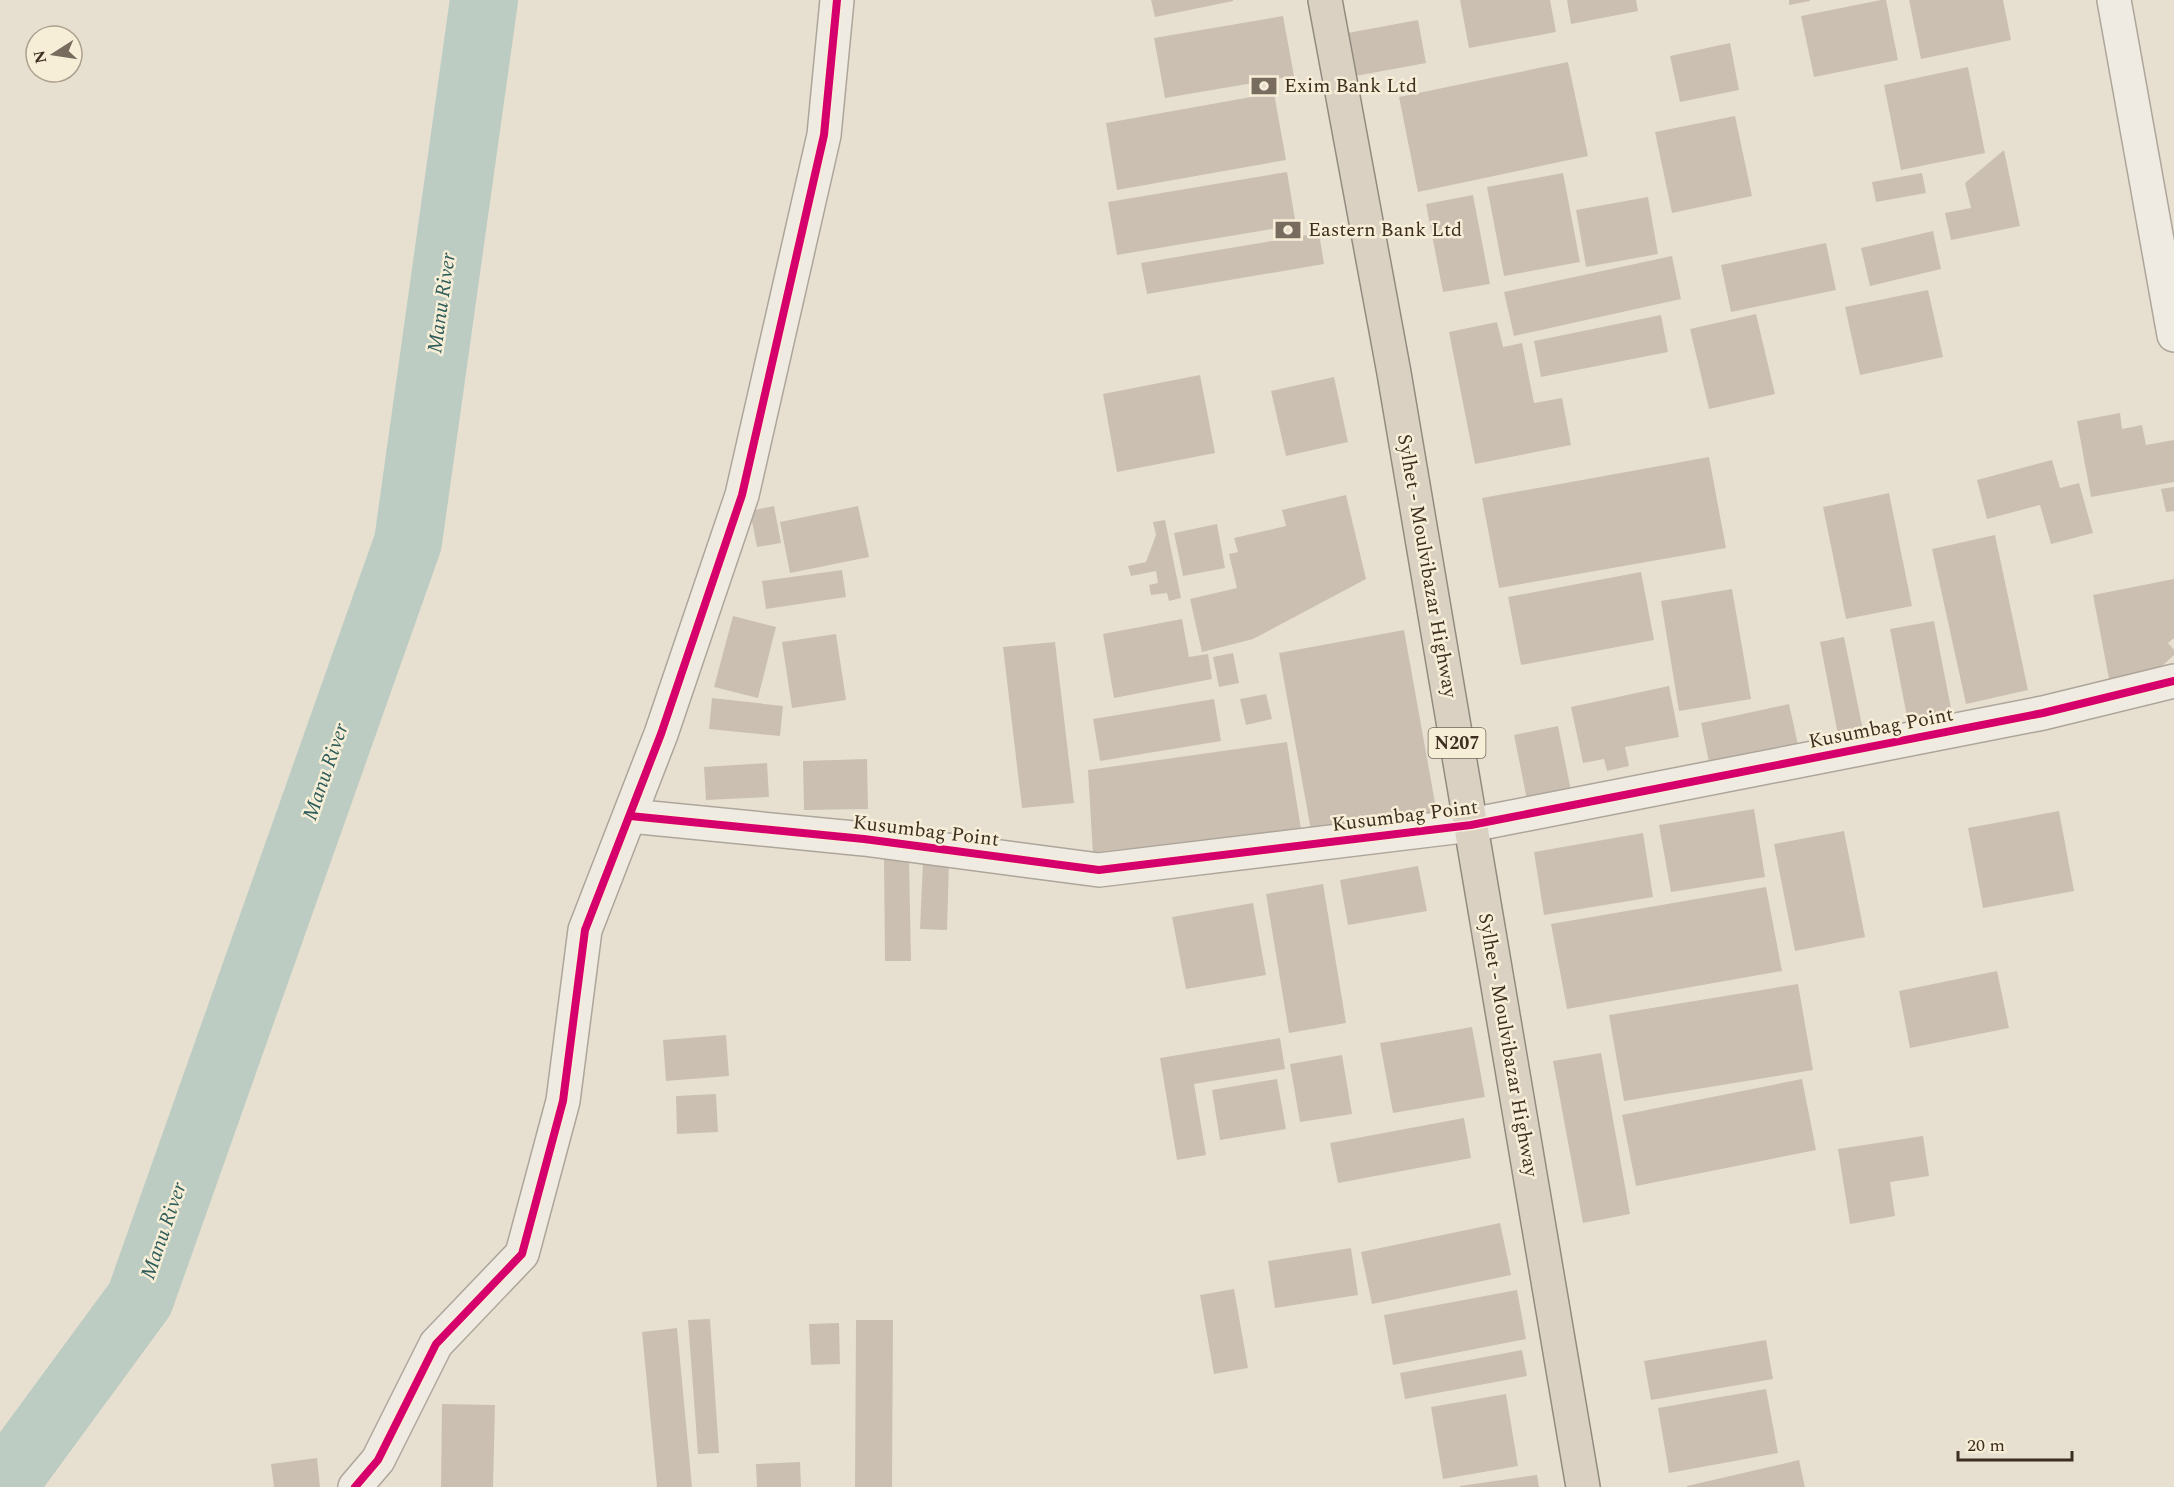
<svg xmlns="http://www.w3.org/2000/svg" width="2174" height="1487" font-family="Spectral,serif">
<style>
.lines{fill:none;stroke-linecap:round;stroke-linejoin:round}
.river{stroke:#bcccc2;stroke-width:68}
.building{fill:#cbbfb2}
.minor-casing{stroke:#ada599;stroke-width:36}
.highway-casing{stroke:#928b80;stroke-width:36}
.minor{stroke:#efebe3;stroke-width:33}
.highway{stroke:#dad1c2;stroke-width:33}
.cycleway-casing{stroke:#f7eed8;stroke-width:11}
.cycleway{stroke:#d6006c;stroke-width:8}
.labels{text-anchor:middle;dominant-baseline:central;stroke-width:5;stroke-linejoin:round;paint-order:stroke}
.shield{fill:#f7eed8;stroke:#756857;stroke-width:1.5}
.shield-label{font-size:18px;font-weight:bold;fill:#3d2e20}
.poi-label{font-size:20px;fill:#3d2e20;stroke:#f7eed8;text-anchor:start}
.street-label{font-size:20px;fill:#3d2e20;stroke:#f7eed8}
.water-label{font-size:21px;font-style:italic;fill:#2f5d5a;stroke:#f7eed8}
</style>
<rect width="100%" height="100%" fill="#e7e0d1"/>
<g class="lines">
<polyline class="river" points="2,1487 140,1299 408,542 484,0"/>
</g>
<g class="building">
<polygon points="1151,0 1233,0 1233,1 1155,17"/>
<polygon points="1460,0 1550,0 1556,32 1469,48"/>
<polygon points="1567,0 1636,0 1638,11 1571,24"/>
<polygon points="1789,0 1810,0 1810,1 1789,5"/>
<polygon points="1881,0 1886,0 1898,60 1814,77 1801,16"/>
<polygon points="1909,0 2003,0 2011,40 1921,59"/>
<polygon points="1283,16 1294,76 1165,98 1154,38"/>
<polygon points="1418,20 1426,63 1350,77 1342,34"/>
<polygon points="1730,43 1739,90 1680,102 1670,56"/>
<polygon points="1568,62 1588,156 1418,192 1399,97"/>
<polygon points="1968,67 1985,153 1901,170 1884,85"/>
<polygon points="1274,93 1286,160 1117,190 1106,123"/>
<polygon points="1735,116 1752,196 1672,213 1655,132"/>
<polygon points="2004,150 2020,226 1951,240 1945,213 1971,208 1965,183"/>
<polygon points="1287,172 1296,225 1117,255 1108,202"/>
<polygon points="1563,173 1580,262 1504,276 1487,187"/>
<polygon points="1922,173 1926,193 1876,202 1872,182"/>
<polygon points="1473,195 1490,284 1443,292 1426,204"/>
<polygon points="1648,197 1658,254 1586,267 1576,210"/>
<polygon points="1933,231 1941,269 1870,286 1861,248"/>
<polygon points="1319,233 1324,264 1147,294 1141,263"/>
<polygon points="1826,243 1836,290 1731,312 1721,265"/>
<polygon points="1672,256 1681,299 1514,336 1504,292"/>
<polygon points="1928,290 1943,357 1860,375 1845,307"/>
<polygon points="1756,314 1775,394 1709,409 1690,329"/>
<polygon points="1661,315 1668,352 1541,377 1534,341"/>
<polygon points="1497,322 1503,347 1522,343 1534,403 1562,398 1571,445 1475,464 1449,332"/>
<polygon points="1200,375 1215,453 1117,472 1103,394"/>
<polygon points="1334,377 1348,442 1286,456 1271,391"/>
<polygon points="2120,413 2122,429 2142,425 2146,445 2174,440 2174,482 2091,497 2077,421"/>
<polygon points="1709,457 1726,548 1499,588 1482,498"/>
<polygon points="2052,460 2060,488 2079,483 2093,533 2051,544 2040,505 1987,519 1977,480"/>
<polygon points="2174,487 2174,511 2166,512 2161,489"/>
<polygon points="1889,493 1912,606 1846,619 1823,507"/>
<polygon points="1346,495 1366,579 1253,639 1202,652 1190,599 1237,588 1229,554 1238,552 1234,538 1286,526 1282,510"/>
<polygon points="774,506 781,543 757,547 750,511"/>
<polygon points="858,506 869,557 790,573 780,522"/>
<polygon points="1165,520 1181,598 1169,601 1167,593 1151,595 1149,585 1158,583 1156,571 1131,576 1128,566 1146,562 1156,535 1153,522"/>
<polygon points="1217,524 1225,568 1183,576 1174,533"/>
<polygon points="1995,535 2028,690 1966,704 1932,549"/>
<polygon points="842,570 846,597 766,609 762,581"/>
<polygon points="1641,572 1654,640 1521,665 1508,597"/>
<polygon points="2174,579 2174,638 2168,643 2174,650 2174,655 2162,666 2163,674 2110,684 2093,595"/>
<polygon points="1732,589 1751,699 1679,711 1661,601"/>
<polygon points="733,616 776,627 758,698 714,687"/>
<polygon points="1182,619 1189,657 1208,654 1212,679 1114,698 1103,634"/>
<polygon points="1934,621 1953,719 1909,727 1890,629"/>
<polygon points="1404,630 1437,814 1312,836 1279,653"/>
<polygon points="836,634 846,700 792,708 782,642"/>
<polygon points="1844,637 1864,735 1839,740 1820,642"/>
<polygon points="1055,642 1074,803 1022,808 1003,647"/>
<polygon points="1233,653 1239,683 1219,687 1213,657"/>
<polygon points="1669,686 1679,737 1625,747 1629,766 1607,771 1604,759 1583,763 1571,707"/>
<polygon points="1266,694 1272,719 1246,725 1240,699"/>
<polygon points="712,698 783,706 780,736 709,729"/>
<polygon points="1214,699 1221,741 1100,761 1093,719"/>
<polygon points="1789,704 1799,749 1710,767 1701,723"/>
<polygon points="1558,726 1572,796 1528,805 1514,735"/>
<polygon points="1287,742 1302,835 1093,855 1088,770"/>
<polygon points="867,759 868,809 804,810 803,761"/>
<polygon points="767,763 769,797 706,800 704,767"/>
<polygon points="1754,809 1765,877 1671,892 1659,825"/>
<polygon points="2059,811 2074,891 1983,908 1968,828"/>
<polygon points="1844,831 1865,937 1795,951 1774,844"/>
<polygon points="1643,833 1653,897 1544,915 1534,852"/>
<polygon points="884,858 909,858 911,961 885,961"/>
<polygon points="923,861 949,862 947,930 920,929"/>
<polygon points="1418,866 1427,911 1348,925 1340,880"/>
<polygon points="1323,884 1346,1023 1289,1033 1266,894"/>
<polygon points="1766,887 1782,971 1567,1009 1551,924"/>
<polygon points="1253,903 1266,975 1186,989 1172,917"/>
<polygon points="1997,971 2009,1028 1910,1048 1899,991"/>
<polygon points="1798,984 1813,1070 1624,1101 1609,1015"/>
<polygon points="1472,1027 1485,1097 1393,1113 1380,1043"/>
<polygon points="726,1035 729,1076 666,1081 663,1040"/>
<polygon points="1280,1038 1285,1069 1194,1084 1206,1155 1177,1160 1160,1058"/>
<polygon points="1601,1053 1630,1214 1583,1223 1553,1061"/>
<polygon points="1342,1055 1352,1114 1300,1122 1290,1064"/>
<polygon points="1277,1079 1286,1129 1220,1140 1212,1090"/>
<polygon points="1802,1079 1816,1150 1636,1186 1622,1115"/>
<polygon points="716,1094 718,1132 677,1134 676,1096"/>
<polygon points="1464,1118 1471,1158 1338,1183 1330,1143"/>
<polygon points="1923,1136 1929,1176 1890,1182 1895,1216 1850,1224 1838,1149"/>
<polygon points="1500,1223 1511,1275 1372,1304 1361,1252"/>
<polygon points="1351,1248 1358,1295 1275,1308 1268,1261"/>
<polygon points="1234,1289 1248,1368 1214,1374 1200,1295"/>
<polygon points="1517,1290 1526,1339 1393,1365 1384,1315"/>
<polygon points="710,1319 719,1453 698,1454 688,1320"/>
<polygon points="856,1320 893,1320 892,1487 855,1487"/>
<polygon points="839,1323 840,1364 811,1365 809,1324"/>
<polygon points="677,1328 692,1487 657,1487 642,1332"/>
<polygon points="1766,1340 1773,1379 1651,1400 1644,1361"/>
<polygon points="1522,1350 1527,1376 1405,1399 1400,1373"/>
<polygon points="1766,1389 1778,1453 1669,1473 1658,1408"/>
<polygon points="1506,1394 1518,1466 1443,1479 1431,1407"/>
<polygon points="442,1404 495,1405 493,1487 441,1487"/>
<polygon points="317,1458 320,1487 274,1487 271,1464"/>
<polygon points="1799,1460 1805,1487 1687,1487 1687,1486"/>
<polygon points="800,1462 801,1487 757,1487 756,1464"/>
<polygon points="1537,1475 1539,1487 1460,1487 1460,1486"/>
</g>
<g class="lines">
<g class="minor-casing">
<g id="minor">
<polyline points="2114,0 2174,335"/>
<polyline points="630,816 864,839 1099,870 1471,825 2043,713 2174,681"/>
<polyline points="355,1487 378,1460 436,1344 522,1254 563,1101 585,930 661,734 742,495 824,135 837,0"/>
</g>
</g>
<g class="highway-casing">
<polyline id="highway" points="1325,0 1394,373 1583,1487"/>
</g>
<use href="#minor" class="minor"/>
<use href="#highway" class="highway"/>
<g class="cycleway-casing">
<g id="cycleway">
<polyline points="630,816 864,839 1099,870 1471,825 2043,713 2174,681"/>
<polyline points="355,1487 378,1460 436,1344 522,1254 563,1101 585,930 661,734 742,495 824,135 837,0"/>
</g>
</g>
<use href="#cycleway" class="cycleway"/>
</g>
<defs>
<g id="bank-bare" transform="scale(2.07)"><path d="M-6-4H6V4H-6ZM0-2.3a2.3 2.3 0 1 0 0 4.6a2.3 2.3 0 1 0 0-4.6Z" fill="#786c5e" stroke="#f7eed8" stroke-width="2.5" paint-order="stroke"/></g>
</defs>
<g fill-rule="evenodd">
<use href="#bank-bare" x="1264" y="86"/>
<use href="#bank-bare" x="1288" y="230"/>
</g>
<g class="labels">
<rect class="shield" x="1428.5" y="728" width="57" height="30" rx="4.5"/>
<g class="shield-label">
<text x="1457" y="743">N207</text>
</g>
<g class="poi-label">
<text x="1284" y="86">Exim Bank Ltd</text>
<text x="1308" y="230">Eastern Bank Ltd</text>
</g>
<g class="street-label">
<text transform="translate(1427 566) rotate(80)">Sylhet - Moulvibazar Highway</text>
<text transform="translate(1881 728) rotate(-11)">Kusumbag Point</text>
<text transform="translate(1405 816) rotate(-7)">Kusumbag Point</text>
<text transform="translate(926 831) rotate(7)">Kusumbag Point</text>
<text transform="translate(1508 1045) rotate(80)">Sylhet - Moulvibazar Highway</text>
</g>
<g class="water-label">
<text transform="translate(442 303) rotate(-82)">Manu River</text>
<text transform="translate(326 772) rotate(-71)">Manu River</text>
<text transform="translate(164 1231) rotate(-71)">Manu River</text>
</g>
</g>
<g transform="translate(54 54) rotate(258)"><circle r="28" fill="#f7eed8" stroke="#ada18e" stroke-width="1.5"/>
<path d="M0-4.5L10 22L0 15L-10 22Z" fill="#786c5e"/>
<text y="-9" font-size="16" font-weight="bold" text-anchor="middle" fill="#3d2e20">N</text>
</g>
<path d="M1958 1451v9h114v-9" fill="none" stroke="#3d2e20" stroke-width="3"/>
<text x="1967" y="1451" font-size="18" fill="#3d2e20" stroke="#f7eed8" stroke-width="4.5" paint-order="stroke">20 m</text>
</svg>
